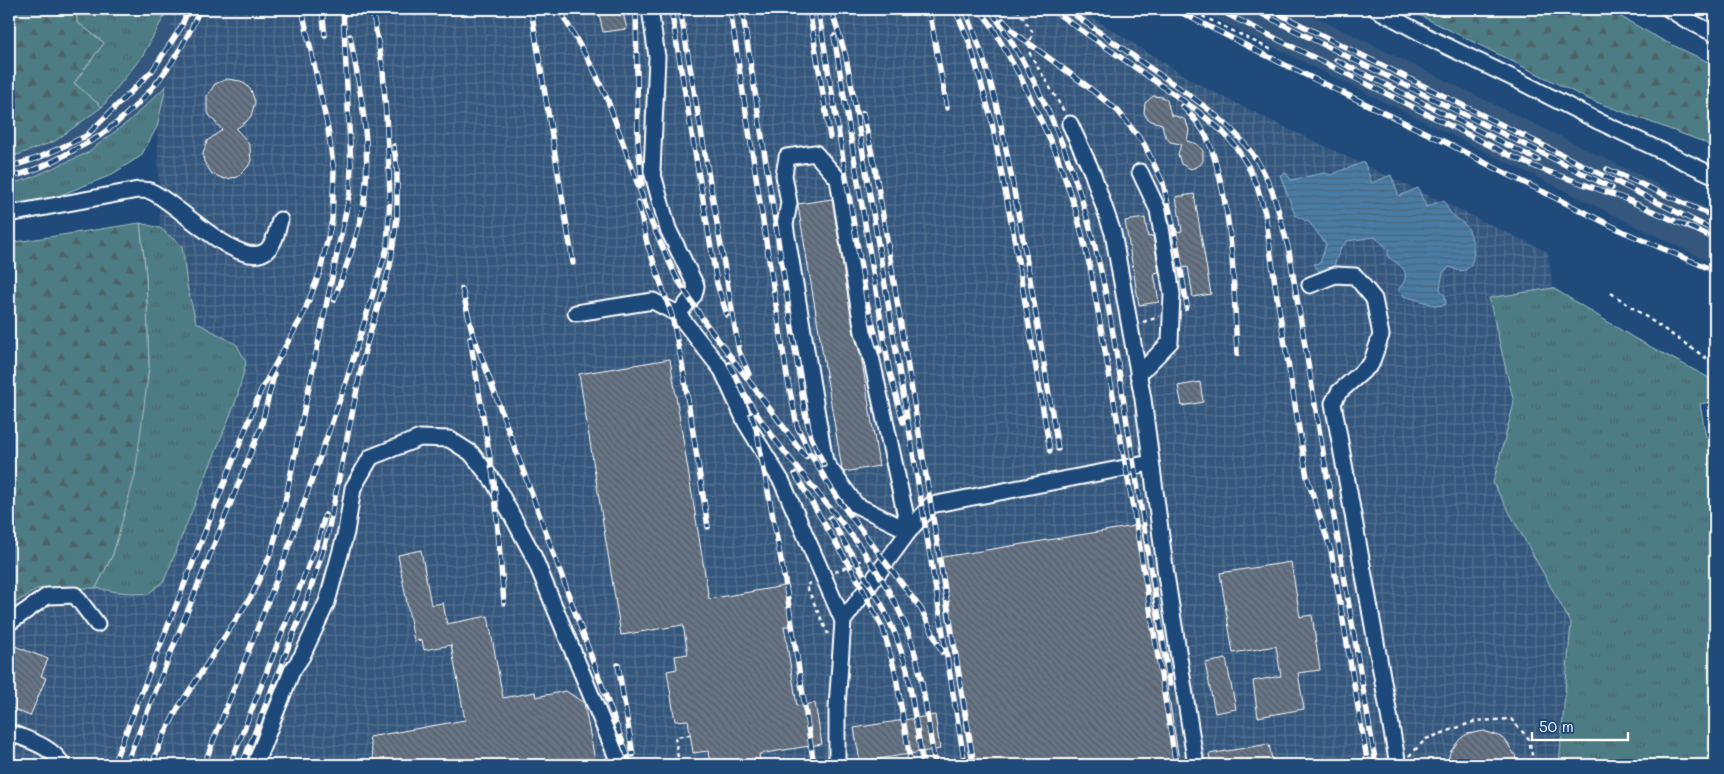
<svg xmlns="http://www.w3.org/2000/svg" width="1724" height="774" font-family="Mali,sans-serif">
<style>
.built{fill:#34577d}
.industrial{fill:url(#industrial-grid)}
.grass{fill:url(#grass-tufts);stroke:#a6bec2}
.forest{fill:url(#forest-firs);stroke:#a6bec2}
.water{fill:url(#water-rules);stroke:#91b0c9}
.building{fill:url(#building-back-hatch);stroke:#fff}
.lines{fill:none;stroke-linecap:round;stroke-linejoin:round}
.minor-casing{stroke:#fff;stroke-width:19}
.path{stroke:#fff;stroke-width:2.5;stroke-dasharray:4 4;stroke-linecap:butt}
.minor{stroke:#1f4a7a;stroke-width:15}
.rail-casing{stroke:#fff;stroke-width:5.5}
.rail{stroke:#1f4a7a;stroke-width:4;stroke-dasharray:11;stroke-linecap:butt}
</style>
<defs>
<pattern id="industrial-grid" width="8" height="8" patternUnits="userSpaceOnUse" patternTransform="scale(1.25)"><rect width="8" height="8" fill="#34577d"/><path d="M0 4h8M4 0v8" fill="none" stroke="#527090"/></pattern>
<pattern id="grass-tufts" width="24" height="20" patternUnits="userSpaceOnUse" patternTransform="scale(1.25)"><rect width="24" height="20" fill="#4e7c85"/><path d="M3 7l-1-3M5 7V3M7 7l1-3M15 17l-1-3M17 17v-4M19 17l1-3" fill="none" stroke="#4d6468"/></pattern>
<pattern id="forest-firs" width="22" height="20" patternUnits="userSpaceOnUse" patternTransform="scale(1.25)"><rect width="22" height="20" fill="#4e7c85"/><path d="M5 1l3.5 6h-7zM16 11l3.5 6h-7z" fill="#4d6468"/></pattern>
<pattern id="water-rules" width="6" height="5" patternUnits="userSpaceOnUse" patternTransform="scale(1.25)"><rect width="6" height="5" fill="#487ca5"/><path d="M0 2.5h6" fill="none" stroke="#4a6478"/></pattern>
<pattern id="building-back-hatch" width="6" height="6" patternUnits="userSpaceOnUse" patternTransform="scale(1.25)"><rect width="6" height="6" fill="#667485"/><path d="M-1 5l2 2M0 0l6 6M5-1l2 2" fill="none" stroke="#585e66"/></pattern>
</defs>
<rect width="100%" height="100%" fill="#1f4a7a"/>
<filter id="ink" filterUnits="userSpaceOnUse"><feTurbulence type="fractalNoise" baseFrequency=".02" numOctaves="2"/><feDisplacementMap in="SourceGraphic" scale="10" xChannelSelector="R" yChannelSelector="G"/><feConvolveMatrix kernelMatrix="1 2 1 2 8 2 1 2 1" color-interpolation-filters="sRGB"/></filter>
<g filter="url(#ink)">
<g class="built">
<polygon points="168,9 171,9 166,86 129,121 87,153 28,179 9,184 9,158 55,141 102,107 143,55"/>
<polygon points="1196,9 1299,9 1715,212 1715,265"/>
</g>
<polygon class="industrial" points="171,9 1079,9 1196,83 1276,123 1548,252 1619,765 9,765 9,607 37,589 96,588 117,592 211,462 237,398 245,362 237,345 196,322 187,285 182,246 160,228 157,127 166,86"/>
<g class="grass">
<polygon points="76,9 168,9 143,55 102,107 74,83 104,43 77,22"/>
<polygon points="166,86 157,127 141,156 109,176 48,200 9,207 9,184 28,179 87,153 129,121"/>
<polygon points="140,223 160,228 182,246 187,285 196,322 237,345 246,362 237,398 164,581 148,594 117,592 96,588 113,554 149,367 146,275"/>
<polygon points="1553,288 1634,338 1715,381 1715,401 1700,404 1706,437 1715,436 1715,765 1559,765 1571,623 1493,483 1514,403 1489,298"/>
</g>
<g class="forest">
<polygon points="9,9 76,9 77,22 104,43 74,83 102,107 55,141 9,158"/>
<polygon points="1407,9 1607,9 1664,41 1715,65 1715,151 1704,142 1588,99"/>
<polygon points="140,223 146,275 149,367 135,475 113,554 96,588 37,589 9,607 9,243"/>
</g>
<path class="water" d="M1364 162 1372 183 1391 175 1399 196 1418 188 1426 207 1444 200C1450 218 1456 215 1467 227 1473 235 1477 261 1468 268 1462 273 1456 270 1450 267L1443 272 1440 289 1445 296 1446 304 1438 306 1404 296 1398 290C1413 273 1403 267 1388 257V249L1375 237 1347 241 1341 248 1334 265 1328 272 1319 271 1314 264 1320 263 1326 244 1310 223 1295 215 1280 175 1286 173 1291 180 1324 173 1332 175C1341 169 1354 167 1364 162Z"/>
<g class="building">
<polygon points="598,9 622,9 627,29 603,32"/>
<polygon points="227,79 241,81 246,85 251,90 255,102 251,116 247,121 236,129 247,141 250,147 251,161 248,167 238,177 225,179 212,174 204,162 203,154 207,141 222,130 210,116 207,110 207,96 215,84"/>
<polygon points="1153,96 1162,97 1167,100 1171,115 1182,118 1186,121 1189,130 1187,141 1197,144 1203,151 1203,161 1200,165 1191,169 1181,164 1178,154 1181,144 1170,142 1164,134 1162,124 1151,121 1147,118 1144,113 1145,103"/>
<polygon points="1194,194 1211,294 1193,297 1188,267 1177,269 1171,233 1182,231 1176,197"/>
<polygon points="832,199 854,334 861,356 879,466 844,472 842,469 798,206 798,204"/>
<polygon points="1145,218 1148,237 1153,236 1159,272 1154,273 1159,302 1139,305 1125,221"/>
<polygon points="670,359 709,599 784,586 790,626 784,626 797,706 815,703 822,744 759,754 760,760 726,765 710,765 708,751 693,753 688,720 675,721 667,671 677,669 675,656 688,654 683,625 621,635 579,374"/>
<polygon points="1200,382 1203,402 1182,406 1178,386"/>
<polygon points="1141,525 1180,765 971,765 937,558"/>
<polygon points="421,550 431,605 443,603 447,624 488,616 503,698 535,692 536,697 566,691 584,703 596,765 375,765 369,737 465,720 451,645 424,650 422,640 414,641 398,555"/>
<polygon points="1291,562 1300,617 1312,615 1320,670 1298,673 1304,709 1258,717 1253,681 1281,676 1276,646 1233,653 1220,573"/>
<polygon points="12,645 48,659 41,676 46,678 30,716 9,707 9,652"/>
<polygon points="1226,659 1236,709 1215,713 1205,663"/>
<polygon points="935,715 940,749 860,762 854,728"/>
<polygon points="1484,731 1499,736 1506,741 1515,755 1517,765 1447,765 1450,752 1460,739 1467,734"/>
<polygon points="1269,744 1273,765 1211,765 1209,754"/>
</g>
<g class="lines">
<g class="minor-casing">
<g id="minor">
<polyline points="650,9 657,57 652,171 668,229 696,286 694,295 678,314"/>
<polyline points="1376,9 1432,39 1517,80 1600,122 1715,176"/>
<polyline points="1669,9 1685,19 1715,34"/>
<polyline points="1070,124 1092,172 1113,233 1143,399 1166,575 1196,765"/>
<polygon points="815,153 838,179 863,332 872,361 909,531 856,505 825,462 785,225 789,203 784,175 787,157"/>
<path d="M9 214 138 190C142 190 146 190 150 191 176 201 239 271 266 251 275 244 277 230 280 220"/>
<polyline points="1310,285 1335,275 1355,276 1374,299 1381,335 1371,364 1339,392 1333,403 1398,765"/>
<polyline points="576,313 653,301 678,314 722,370 746,423 782,482 843,621"/>
<polyline points="1138,375 1170,342 1172,294 1158,210 1140,172"/>
<polyline points="9,623 47,596 75,595 97,624"/>
<path d="M9 732C27 740 53 746 62 765"/>
<polyline points="255,765 292,671 302,656 327,602 346,532 353,488 371,457 420,438 449,439 471,453 494,482 533,555 620,765"/>
<polyline points="837,765 837,707 843,621 909,531 931,505 1151,463"/>
</g>
</g>
<g class="path">
<polyline points="1017,9 1032,31 1029,52 1065,113"/>
<polyline points="1188,9 1274,51"/>
<polyline points="1611,293 1715,364"/>
<polyline points="1184,310 1192,308"/>
<polyline points="1143,322 1159,317"/>
<polyline points="835,572 871,556"/>
<polyline points="811,583 806,585 828,634"/>
<polyline points="1409,756 1426,739 1476,721 1511,719 1529,739 1534,765"/>
<polyline points="679,765 675,737 690,735"/>
</g>
<use href="#minor" class="minor"/>
<g class="rail-casing">
<g id="rail">
<polyline points="322,9 325,35"/>
<polyline points="531,9 573,263"/>
<polyline points="559,9 594,70 608,101 652,224 676,277 704,321 806,457"/>
<polyline points="636,9 638,141 642,184"/>
<polyline points="671,9 717,284 727,315"/>
<polyline points="680,9 739,351 749,374"/>
<polyline points="730,9 787,376 797,426 809,452 837,498 921,609 942,652"/>
<polyline points="742,9 805,413 811,437 824,465"/>
<polyline points="809,9 830,137"/>
<polyline points="818,9 867,303 880,351"/>
<polyline points="831,9 845,53 853,93 965,765"/>
<polyline points="929,9 947,108"/>
<polyline points="955,9 970,44 991,118 1014,237 1050,451"/>
<path d="M965 9C992 72 1004 135 1016 202 1032 284 1044 366 1058 449"/>
<polyline points="979,9 990,23 1021,78 1057,155 1076,211 1090,267 1136,524 1176,765"/>
<polyline points="1051,9 1195,109 1222,131 1236,147 1248,166 1257,186 1265,213 1276,291 1307,477 1331,551 1368,765"/>
<path d="M1066 9C1094 28 1122 48 1150 68 1192 97 1242 127 1265 175 1277 199 1282 225 1289 251L1376 765"/>
<polyline points="1174,9 1281,63 1449,144 1489,165 1624,232 1715,271"/>
<polyline points="1217,9 1509,155 1538,168 1623,198 1693,229"/>
<polyline points="1252,9 1612,188"/>
<polyline points="1269,9 1715,231"/>
<path d="M991 11C1045 86 1079 177 1100 267 1112 318 1119 371 1127 423 1142 510 1156 597 1170 684"/>
<polyline points="1003,20 1015,33 1087,86 1118,111 1144,144 1163,183 1174,229 1187,306"/>
<polyline points="834,36 889,369 903,422"/>
<polyline points="1336,60 1538,160"/>
<path d="M1182 106C1191 115 1200 124 1206 136 1213 149 1216 165 1220 179 1234 237 1234 295 1237 354"/>
<polyline points="863,113 875,168 974,765"/>
<polyline points="9,167 38,158 86,136 152,71 180,29 189,9"/>
<polyline points="1607,169 1715,217"/>
<path d="M9 177C31 173 53 162 72 151 82 145 93 141 102 134 148 101 179 60 200 9"/>
<polyline points="638,202 647,243 672,316 683,369 708,527"/>
<polyline points="1688,226 1715,239"/>
<polyline points="462,289 472,331 631,765"/>
<path d="M334 300C346 266 361 230 365 194 371 140 360 89 350 36"/>
<polyline points="470,338 494,482 504,603"/>
<path d="M729 364C739 382 748 403 761 420 808 488 873 547 905 624 923 667 927 720 935 765"/>
<polyline points="751,414 756,428 785,581 814,765"/>
<polyline points="795,474 859,582 883,629 895,671 911,765"/>
<polyline points="830,518 882,605 896,636 907,669 923,765"/>
<polyline points="618,665 633,755"/>
<polyline points="113,765 261,390 303,315 320,272 332,220 334,172 328,129 302,9"/>
<polyline points="126,765 261,427 274,375"/>
<polyline points="152,765 161,741 178,708 252,595 271,553 284,506 350,192 351,165 343,9"/>
<polyline points="204,765 283,563 347,379 387,248 390,197 388,147 383,70 372,9"/>
<polyline points="230,765 318,541 325,515"/>
<polyline points="242,765 306,602 326,542 365,350 390,266 397,218 397,169 394,146"/>
</g>
</g>
<use href="#rail" class="rail"/>
</g>
</g>
<rect width="1724" height="774" fill="none" stroke="#1f4a7a" stroke-width="30"/>
<rect x="15" y="15" width="1694" height="744" fill="none" stroke="#fff" stroke-width="2" filter="url(#ink)"/>
<path d="M1532 732v8h96v-8" fill="none" stroke="#ffffff" stroke-width="2.5"/>
<text x="1539" y="732" font-size="15" fill="#ffffff" stroke="#1f4a7a" stroke-width="4" paint-order="stroke">50 m</text>
</svg>
